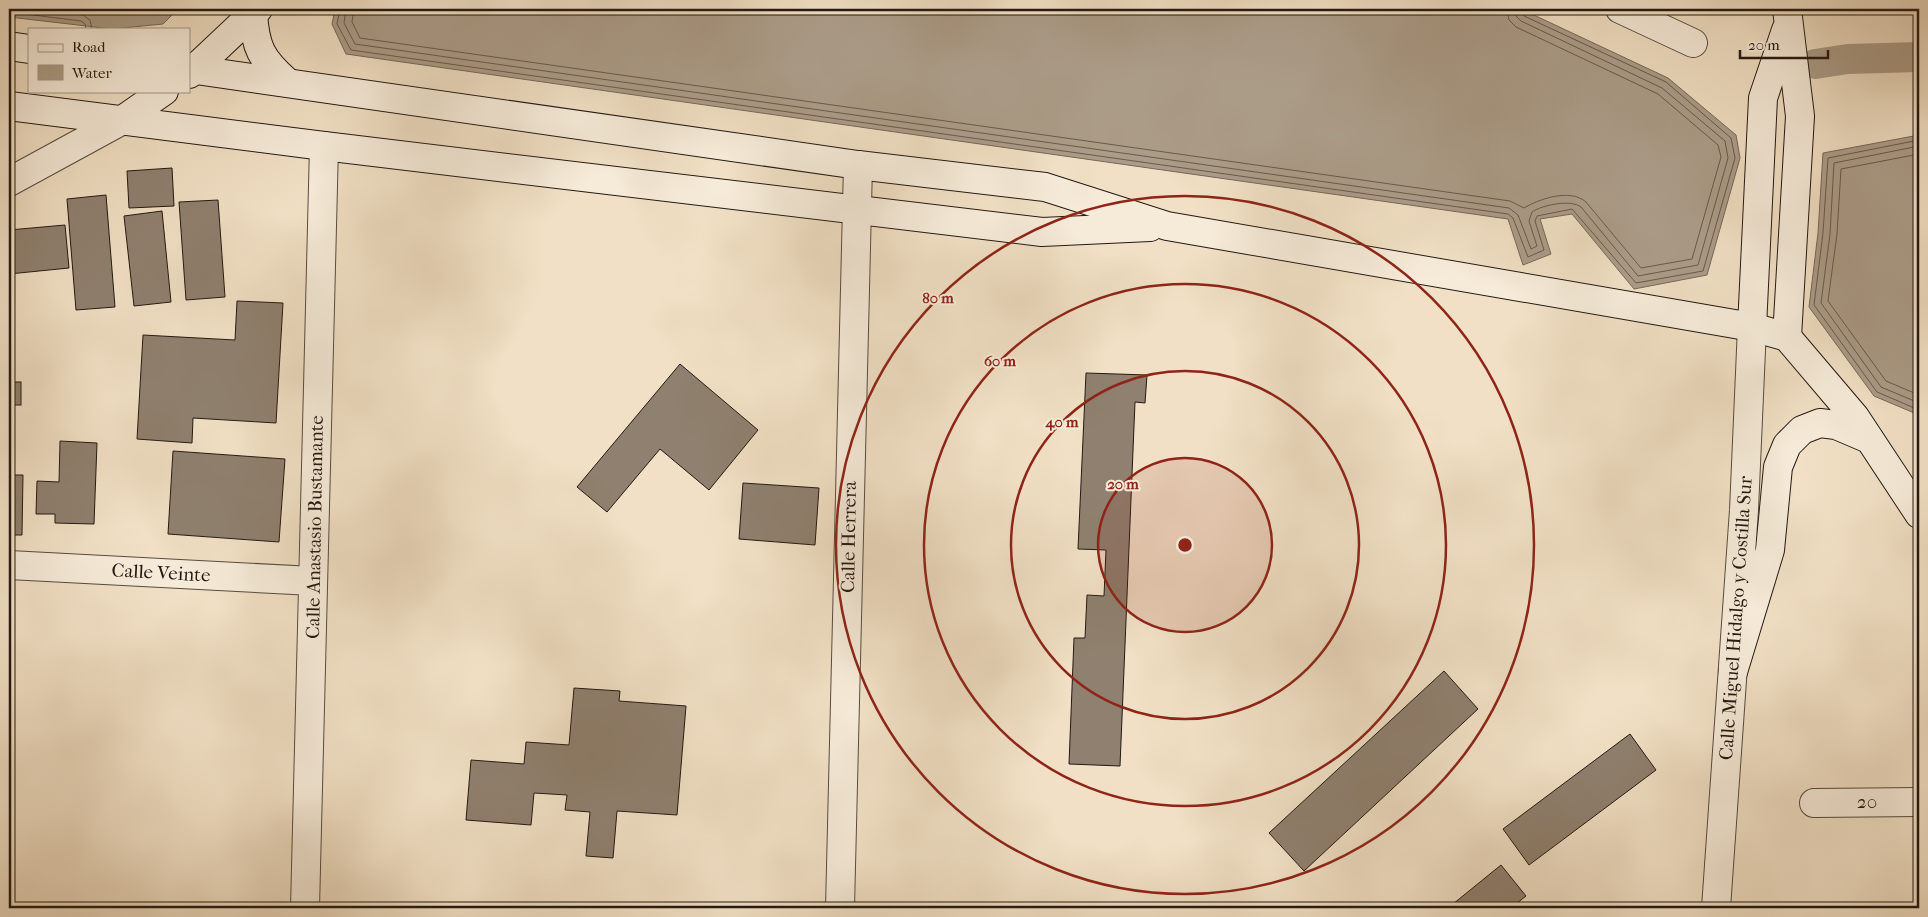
<svg xmlns="http://www.w3.org/2000/svg" width="1928" height="917" font-family="'IM FELL French Canon',serif">
<style>
.water{fill:#ab9c88;stroke:#756859}
.lines{fill:none;stroke-linecap:round;stroke-linejoin:round}
.shore{stroke:#685a4d;stroke-width:1}
.canal{stroke:#ab9c88;stroke-width:30}
.building{fill:#8f806f;stroke:#241912}
.minor-casing{stroke:#574b3f;stroke-width:30}
.tertiary-casing{stroke:#574b3f;stroke-width:30}
.secondary-casing{stroke:#241912;stroke-width:30}
.minor{stroke:#f6ebd9;stroke-width:28}
.tertiary{stroke:#f6ebd9;stroke-width:28}
.secondary{stroke:#f6ebd9;stroke-width:28}
.ring{fill:none;stroke:#8f2418;stroke-width:2.5}
.labels{text-anchor:middle;dominant-baseline:central;stroke-width:4;stroke-linejoin:round;paint-order:stroke}
.street-label{font-size:19px;fill:#241912;stroke:#f6ebd9}
.centre{fill:#8f2418;stroke:#f6ebd9;stroke-width:2.5}
.ring-label{font-size:15px;text-anchor:middle;font-weight:bold;fill:#8f2418;stroke:#f6ebd9;stroke-width:4;stroke-linejoin:round;paint-order:stroke}
</style>
<rect width="100%" height="100%" fill="#f1e0c5"/>
<filter id="stains"><feTurbulence type="fractalNoise" baseFrequency=".004" numOctaves="4"/><feColorMatrix values="0 0 0 0 .2 0 0 0 0 .09 0 0 0 0 .02 0 0 0 .5 -.17"/></filter>
<radialGradient id="worn" r=".72"><stop offset=".6" stop-color="#630" stop-opacity="0"/><stop offset="1" stop-color="#630" stop-opacity=".3"/></radialGradient>
<g class="water">
<polygon points="9,9 178,9 163,24 112,29 9,17"/>
<polygon points="335,9 1521,9 1668,78 1736,135 1740,158 1707,275 1634,289 1572,214 1540,219 1551,254 1523,265 1508,219 346,54 332,24"/>
<polygon points="1919,135 1919,415 1874,396 1809,307 1818,233 1823,153"/>
</g>
<g class="lines">
<g class="shore">
<polyline points="33,9 83,15 90,20 92,29"/>
<polyline points="340,9 337,24 351,50 1508,214 1513,218 1528,257 1544,250 1535,221 1537,216 1572,209 1636,283 1703,271 1735,158 1731,138 1666,82 1524,16 1521,9"/>
<path d="M346 9 344 23 355 44 1509 208 1518 215 1531 249 1537 246 1529 221 1532 212C1542 205 1571 199 1581 207L1638 276 1698 265 1728 158 1725 141 1662 88 1521 21 1516 16 1515 9"/>
<path d="M354 9 352 22 360 38 1510 201 1524 208C1539 199 1570 188 1586 202L1641 268 1692 259 1721 157 1718 145 1658 94 1516 27 1509 20 1507 9"/>
<polyline points="9,12 81,21 85,24 86,29"/>
<polyline points="1919,140 1828,158 1823,233 1814,305 1877,392 1919,410"/>
<polyline points="1919,146 1834,163 1830,234 1821,303 1881,387 1919,403"/>
<polyline points="1919,154 1841,169 1837,234 1828,301 1886,381 1919,395"/>
</g>
<polyline class="canal" points="1815,64 1848,59 1919,57"/>
</g>
<g class="building">
<polygon points="172,168 174,206 129,208 127,171"/>
<polygon points="106,195 115,307 76,310 67,199"/>
<polygon points="218,200 225,297 186,300 179,202"/>
<polygon points="162,211 171,302 134,306 124,216"/>
<polygon points="65,225 69,268 9,274 9,230"/>
<polygon points="237,301 283,303 276,423 193,418 192,443 137,439 143,335 235,340"/>
<polygon points="680,364 758,430 709,490 660,449 607,512 577,487"/>
<polygon points="1086,373 1147,375 1145,403 1135,402 1120,766 1069,764 1074,638 1085,638 1087,595 1104,596 1106,550 1078,549"/>
<rect x="9" y="382" width="12" height="23"/>
<polygon points="60,441 97,443 94,524 55,523 55,514 36,514 37,481 59,482"/>
<polygon points="173,451 285,459 279,542 168,534"/>
<polygon points="9,475 23,475 22,535 9,535"/>
<polygon points="743,483 819,488 815,545 739,539"/>
<polygon points="1444,671 1478,709 1304,871 1269,833"/>
<polygon points="574,688 620,691 619,701 686,706 677,815 617,811 613,858 586,856 590,812 565,810 567,795 534,793 531,825 466,820 471,760 524,764 526,742 569,745"/>
<polygon points="1630,734 1656,770 1529,865 1503,829"/>
<polygon points="1501,865 1526,896 1511,908 1448,908"/>
</g>
<g class="lines">
<g class="minor-casing">
<g id="minor">
<polyline points="1620,9 1693,43"/>
<polyline points="9,182 121,121"/>
<polyline points="9,565 313,581"/>
<polyline points="1814,803 1919,802"/>
<polyline points="305,908 324,146"/>
<polyline points="840,908 858,165"/>
</g>
</g>
<g class="tertiary-casing">
<polyline id="tertiary" points="1716,908 1744,510 1752,327"/>
</g>
<g class="secondary-casing">
<g id="secondary">
<path d="M253 13C255 47 261 59 287 82"/>
<polyline points="9,46 29,49"/>
<polyline points="189,69 858,165 1045,187 1167,226 1752,327 1787,337 1855,417 1919,514"/>
<polyline points="189,74 258,9"/>
<polyline points="9,106 324,146 1042,232 1150,227"/>
<polyline points="121,121 164,91"/>
<polyline points="1752,327 1763,98 1786,30"/>
<polyline points="1787,337 1800,116 1787,9"/>
<polyline points="1733,672 1770,550 1778,467 1787,445 1802,430 1820,423 1836,425 1869,439"/>
</g>
</g>
<use href="#minor" class="minor"/>
<use href="#tertiary" class="tertiary"/>
<use href="#secondary" class="secondary"/>
</g>
<circle cx="1185" cy="545" r="87" fill="#8f2418" fill-opacity=".12"/>
<g class="ring">
<circle cx="1185" cy="545" r="87"/>
<circle cx="1185" cy="545" r="174"/>
<circle cx="1185" cy="545" r="261"/>
<circle cx="1185" cy="545" r="349"/>
</g>
<g class="labels">
<g class="street-label">
<text transform="translate(315 527) rotate(-89)">Calle Anastasio Bustamante</text>
<text transform="translate(849 537) rotate(-89)">Calle Herrera</text>
<text transform="translate(161 573) rotate(3)">Calle Veinte</text>
<text transform="translate(1736 618) rotate(-86)">Calle Miguel Hidalgo y Costilla Sur</text>
<text x="1867" y="802">20</text>
</g>
</g>
<circle cx="1185" cy="545" r="8" class="centre"/>
<g class="ring-label">
<text x="938" y="303">80 m</text>
<text x="1000" y="366">60 m</text>
<text x="1062" y="427">40 m</text>
<text x="1123" y="489">20 m</text>
</g>
<rect width="1928" height="917" fill="none" stroke="#f1e0c5" stroke-width="30"/>
<rect x="10" y="10" width="1908" height="897" fill="none" stroke="#241912" stroke-width="2.5"/>
<rect x="15" y="15" width="1898" height="887" fill="none" stroke="#241912"/>
<rect x="28" y="28" width="162" height="65" fill="#f6ebd9" stroke="#a29789"/>
<rect x="38" y="44" width="25" height="8" fill="#f6ebd9" stroke="#a29789"/>
<text x="72" y="52" font-size="15" fill="#241912">Road</text>
<rect x="38" y="65" width="25" height="15" fill="#ab9c88" stroke="#a29789"/>
<text x="72" y="78" font-size="15" fill="#241912">Water</text>
<path d="M1740 50v8h88v-8" fill="none" stroke="#241912" stroke-width="2.5"/>
<text x="1748" y="50" font-size="15" fill="#241912" stroke="#f6ebd9" stroke-width="4" paint-order="stroke">20 m</text>
<rect width="100%" height="100%" filter="url(#stains)"/>
<rect width="100%" height="100%" fill="url(#worn)"/>
</svg>
